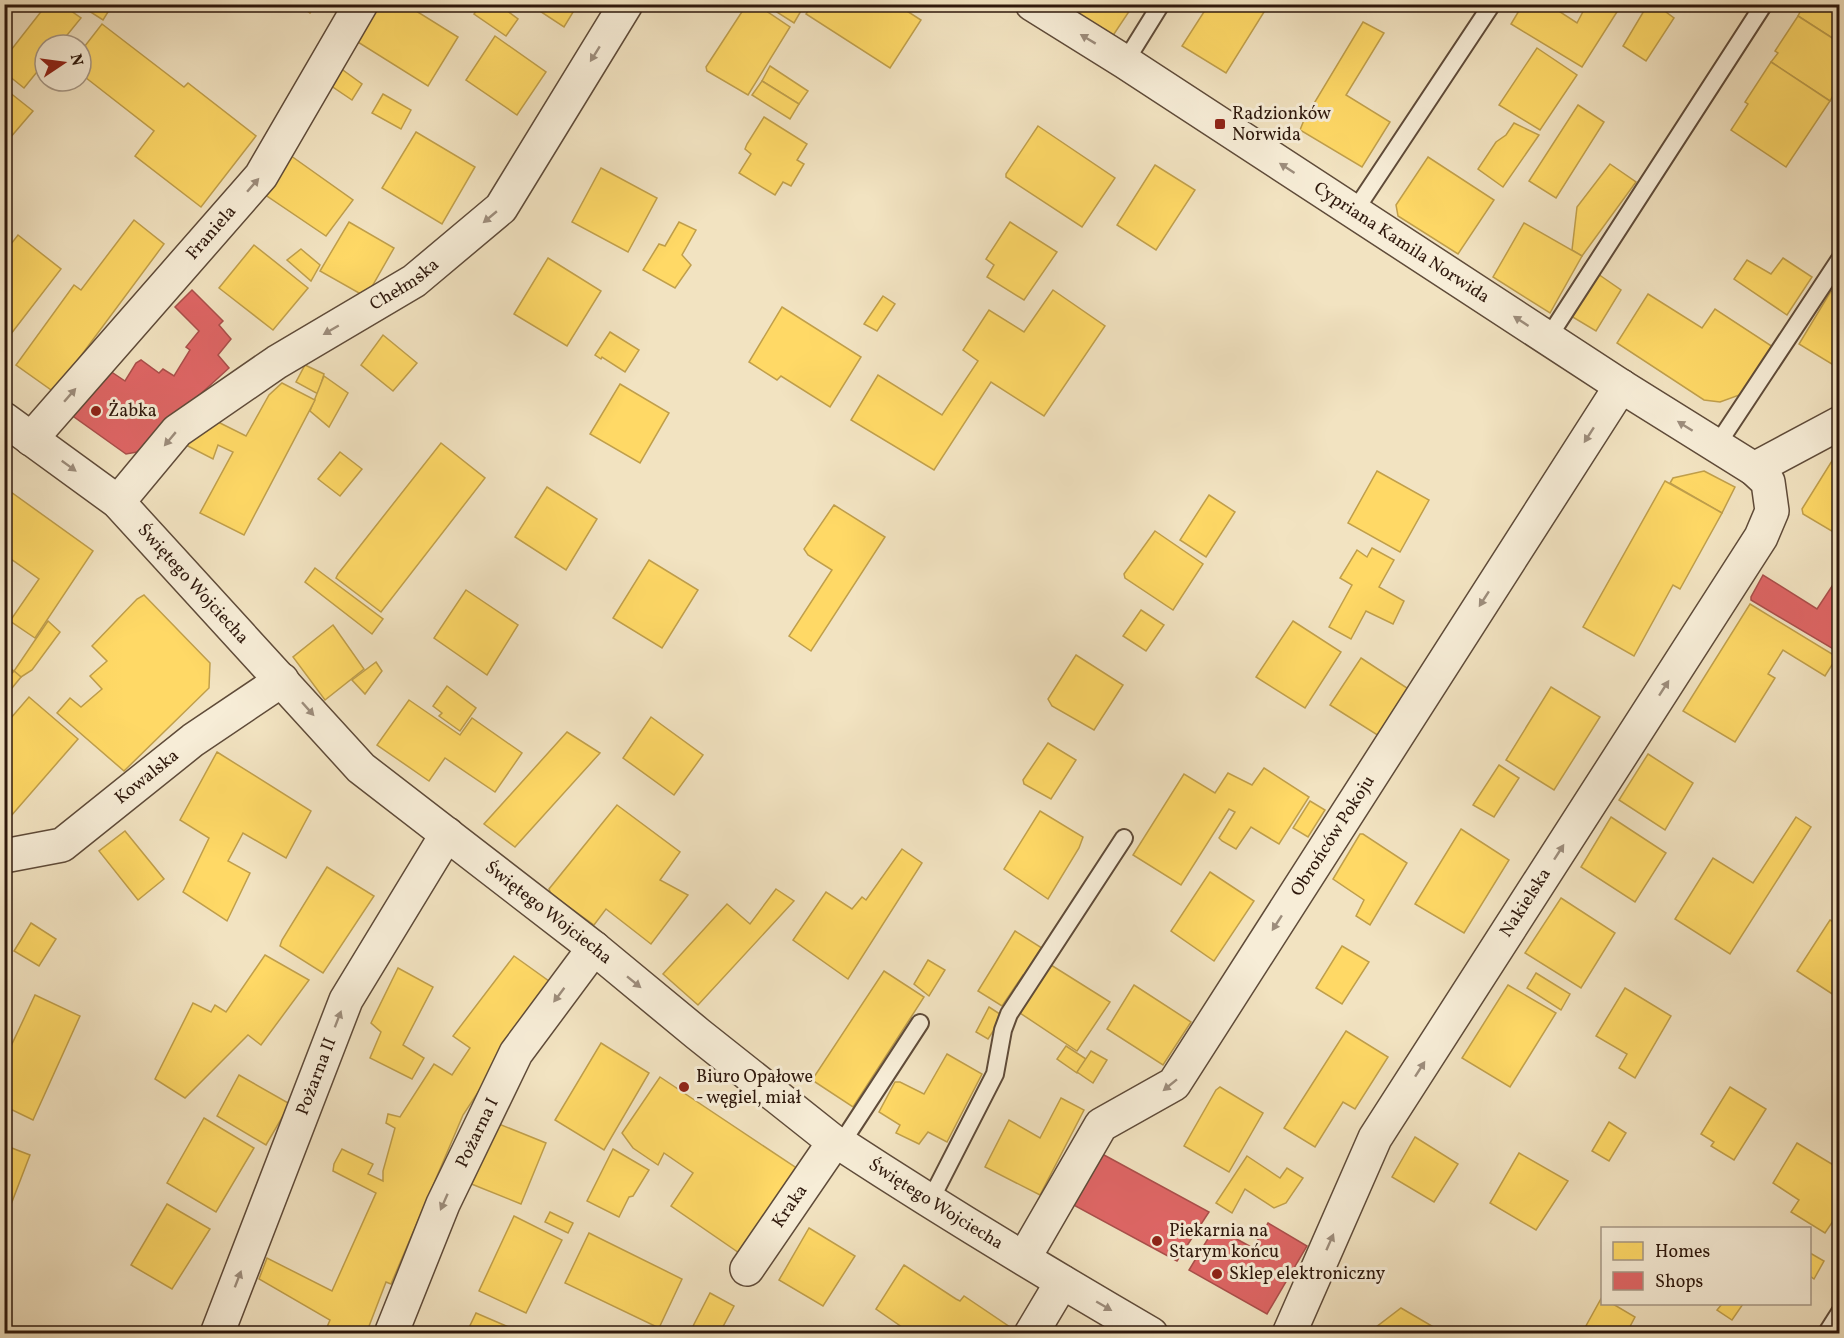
<svg xmlns="http://www.w3.org/2000/svg" width="1844" height="1338" font-family="Vollkorn,serif">
<style>
.homes{fill:#ffd966;stroke:#c09f4b;stroke-width:1.5}
.shops{fill:#e06666;stroke:#ab4f4b;stroke-width:1.5}
.lines{fill:none;stroke-linecap:round;stroke-linejoin:round}
.service-casing{stroke:#5f4b39;stroke-width:20}
.minor-casing{stroke:#5f4b39;stroke-width:36}
.tertiary-casing{stroke:#5f4b39;stroke-width:36}
.service{stroke:#f7edd7;stroke-width:16}
.minor{stroke:#f7edd7;stroke-width:33}
.tertiary{stroke:#f7edd7;stroke-width:33}
.oneway{fill:#9d8d7c}
.poi-dot{fill:#8f2418;stroke:#f7edd7;stroke-width:2}
.labels{text-anchor:middle;dominant-baseline:central;stroke-width:6;stroke-linejoin:round;paint-order:stroke}
.poi-label{font-size:18px;fill:#2e180c;stroke:#f7edd7;text-anchor:start}
.street-label{font-size:18px;fill:#2e180c;stroke:#f7edd7}
</style>
<rect width="100%" height="100%" fill="#f2e3c1"/>
<filter id="stains"><feTurbulence type="fractalNoise" baseFrequency=".00333" numOctaves="4"/><feColorMatrix values="0 0 0 0 .2 0 0 0 0 .09 0 0 0 0 .02 0 0 0 .5 -.17"/></filter>
<radialGradient id="worn" r=".72"><stop offset=".6" stop-color="#630" stop-opacity="0"/><stop offset="1" stop-color="#630" stop-opacity=".3"/></radialGradient>
<g class="homes">
<polygon points="47,4 61,4 81,18 59,45 45,45 45,62 24,88 4,72 4,59"/>
<polygon points="78,4 113,4 103,20"/>
<polygon points="297,4 316,4 310,13"/>
<polygon points="375,4 405,4 458,37 428,86 353,39"/>
<polygon points="481,4 498,4 518,19 506,36 474,14"/>
<polygon points="529,4 578,4 564,27"/>
<polygon points="747,4 756,4 790,27 748,95 707,71 706,67"/>
<polygon points="764,4 805,4 794,23"/>
<polygon points="812,4 896,4 921,20 890,68 806,14"/>
<polygon points="1061,4 1134,4 1112,37"/>
<polygon points="1209,4 1269,4 1226,73 1182,46"/>
<polygon points="1523,4 1548,4 1577,23 1587,4 1622,4 1582,67 1511,24"/>
<polygon points="1648,4 1655,4 1674,18 1646,61 1623,46"/>
<polygon points="1804,4 1840,4 1840,43 1798,16"/>
<polygon points="1798,16 1840,43 1840,83 1830,101 1771,62 1778,53 1775,51"/>
<polygon points="1363,22 1384,33 1346,95 1390,122 1362,167 1300,130 1304,120"/>
<polygon points="102,24 184,87 188,83 256,136 201,207 135,156 154,131 81,74 81,51"/>
<polygon points="495,36 546,72 517,115 466,80"/>
<polygon points="1537,48 1577,75 1540,130 1499,105"/>
<polygon points="1771,62 1830,101 1786,167 1731,130 1748,104 1745,102"/>
<polygon points="336,65 362,84 352,100 324,81"/>
<polygon points="770,66 808,91 799,104 762,81"/>
<polygon points="762,81 799,104 790,119 752,95"/>
<polygon points="4,88 33,111 4,145"/>
<polygon points="383,94 411,110 401,129 372,113"/>
<polygon points="1578,105 1604,122 1556,198 1529,181"/>
<polygon points="764,117 807,144 797,160 804,164 791,186 783,182 775,195 739,173 751,154 745,149 747,144"/>
<polygon points="1514,123 1539,135 1503,187 1478,169 1496,142 1506,135"/>
<polygon points="1038,126 1115,178 1082,227 1006,177 1006,174"/>
<polygon points="416,132 475,167 442,224 382,188"/>
<polygon points="287,153 353,200 326,236 261,192"/>
<polygon points="1428,157 1494,200 1458,254 1398,216 1396,205"/>
<polygon points="1610,164 1636,182 1582,256 1572,250 1577,207"/>
<polygon points="1155,165 1195,190 1156,250 1117,225"/>
<polygon points="601,168 657,198 628,252 572,222"/>
<polygon points="134,220 164,244 54,392 16,365 74,285 81,290"/>
<polygon points="349,222 394,248 366,297 320,271"/>
<polygon points="679,222 696,230 682,255 691,265 675,288 643,270 659,244 665,246"/>
<polygon points="1010,222 1057,252 1024,300 987,277 994,265 986,259"/>
<polygon points="1524,223 1582,256 1550,313 1493,277"/>
<polygon points="18,235 61,269 4,343 4,253"/>
<polygon points="254,245 308,288 273,330 219,288"/>
<polygon points="301,249 320,265 311,281 287,260"/>
<polygon points="548,258 601,291 567,346 514,314"/>
<polygon points="1783,258 1812,277 1787,315 1734,279 1747,260 1771,274"/>
<polygon points="1598,274 1621,290 1596,331 1571,316"/>
<polygon points="1840,286 1840,365 1835,366 1799,344 1831,291 1835,292"/>
<polygon points="1053,290 1105,326 1044,416 991,382 934,470 851,420 878,375 942,415 978,361 963,350 989,310 1024,332"/>
<polygon points="1648,294 1702,328 1715,309 1773,347 1745,393 1720,402 1704,400 1617,343"/>
<polygon points="883,296 895,304 877,331 864,324"/>
<polygon points="782,307 861,357 830,407 781,376 777,380 749,362"/>
<polygon points="610,332 639,350 625,372 602,357 601,359 595,355"/>
<polygon points="383,335 417,363 393,391 361,365"/>
<polygon points="305,365 324,374 318,394 296,382"/>
<polygon points="324,376 348,393 329,427 310,411"/>
<polygon points="282,383 315,400 244,535 200,513 233,452 218,445 213,459 184,444 210,418 246,436 269,395"/>
<polygon points="620,384 669,413 640,463 590,434"/>
<polygon points="441,443 485,478 381,612 336,578 338,574"/>
<polygon points="340,452 362,469 340,496 318,479"/>
<polygon points="1835,456 1840,459 1840,536 1803,514 1802,509"/>
<polygon points="1377,471 1429,500 1400,552 1348,523"/>
<polygon points="1704,471 1735,487 1722,513 1670,483 1673,478"/>
<polygon points="1665,481 1722,513 1680,589 1673,585 1634,656 1583,627"/>
<polygon points="4,487 93,551 35,638 10,621 39,579 4,554"/>
<polygon points="547,487 597,519 566,570 515,537"/>
<polygon points="1209,495 1235,512 1206,557 1180,540"/>
<polygon points="834,505 885,537 811,651 789,636 832,570 808,555 804,549"/>
<polygon points="1155,531 1203,564 1173,610 1125,578 1124,574"/>
<polygon points="1372,548 1394,560 1379,587 1404,601 1393,624 1366,611 1351,639 1329,627 1352,585 1340,578 1357,550 1367,557"/>
<polygon points="649,560 698,590 662,648 613,618"/>
<polygon points="315,568 383,619 372,634 305,582"/>
<polygon points="466,590 518,625 487,675 434,638"/>
<polygon points="144,595 210,663 209,688 124,771 57,713 70,698 81,707 102,689 90,676 107,661 92,646 137,599"/>
<polygon points="1750,604 1837,657 1825,676 1783,650 1768,674 1775,678 1735,742 1683,711"/>
<polygon points="1141,610 1164,625 1146,651 1123,636"/>
<polygon points="48,621 60,632 32,670 21,677 14,671"/>
<polygon points="1293,621 1341,652 1305,708 1256,677"/>
<polygon points="333,625 364,669 325,700 293,657"/>
<polygon points="1076,655 1123,685 1094,730 1052,706 1048,699"/>
<polygon points="1361,658 1410,690 1379,736 1330,705"/>
<polygon points="376,662 382,671 365,694 352,680"/>
<polygon points="4,665 14,671 4,682"/>
<polygon points="14,671 21,677 12,688 4,684 4,682"/>
<polygon points="447,686 476,708 460,731 439,716 442,713 433,706"/>
<polygon points="1551,687 1600,717 1554,790 1506,760"/>
<polygon points="29,697 78,739 4,824 4,726"/>
<polygon points="409,700 460,735 472,718 522,753 495,792 445,758 429,781 377,745"/>
<polygon points="651,717 703,755 674,795 623,758"/>
<polygon points="567,732 600,753 515,847 484,824"/>
<polygon points="1048,743 1076,760 1051,799 1024,784 1023,780"/>
<polygon points="217,752 311,811 286,858 243,833 228,861 250,873 227,921 183,892 209,838 180,820"/>
<polygon points="1648,754 1693,783 1665,830 1619,800"/>
<polygon points="1499,765 1519,778 1494,817 1473,805"/>
<polygon points="1264,768 1309,797 1279,844 1251,827 1236,849 1222,841 1219,838 1235,812 1229,809 1181,885 1133,855 1184,774 1215,793 1228,773 1252,785"/>
<polygon points="1310,801 1325,810 1308,837 1293,828"/>
<polygon points="617,805 680,852 660,880 688,895 651,944 606,909 594,925 551,894 549,889"/>
<polygon points="1040,811 1083,837 1079,848 1048,899 1004,869"/>
<polygon points="1611,817 1666,853 1635,902 1581,867"/>
<polygon points="1796,817 1811,827 1730,954 1675,919 1713,858 1753,883"/>
<polygon points="1461,829 1509,860 1464,933 1415,904"/>
<polygon points="125,831 164,879 138,900 99,851"/>
<polygon points="1360,834 1363,834 1407,863 1370,925 1356,916 1364,900 1333,879"/>
<polygon points="902,849 922,863 848,979 793,940 826,892 852,909 862,897 866,900"/>
<polygon points="327,867 374,896 323,973 280,946 282,940"/>
<polygon points="1210,872 1254,901 1214,961 1171,931"/>
<polygon points="776,889 794,901 698,1005 663,974 727,904 750,924"/>
<polygon points="1561,898 1615,933 1581,988 1525,953"/>
<polygon points="1830,920 1840,926 1833,936 1840,940 1840,999 1797,971"/>
<polygon points="31,923 56,939 39,966 14,951"/>
<polygon points="1015,931 1045,950 1027,978 1023,975 1002,1006 978,991"/>
<polygon points="1342,946 1369,962 1342,1004 1316,988"/>
<polygon points="265,955 309,980 261,1045 248,1035 185,1098 155,1079 193,1003 211,1012 215,1005 226,1012"/>
<polygon points="514,956 553,984 507,1048 463,1115 391,1284 386,1282 366,1334 324,1334 330,1320 259,1279 267,1258 332,1291 376,1193 333,1171 334,1164 342,1149 373,1164 368,1174 383,1181 383,1171 395,1128 386,1123 388,1114 400,1117 434,1064 452,1075 470,1048 453,1036"/>
<polygon points="928,960 945,970 929,996 914,984"/>
<polygon points="1051,965 1110,1002 1077,1051 1020,1013"/>
<polygon points="398,968 433,987 403,1045 424,1058 412,1079 370,1058 381,1032 371,1023"/>
<polygon points="884,971 924,997 853,1107 812,1080"/>
<polygon points="1536,973 1570,994 1561,1010 1527,988"/>
<polygon points="1134,985 1191,1022 1163,1065 1107,1029"/>
<polygon points="1508,985 1556,1013 1510,1087 1462,1058"/>
<polygon points="1625,988 1671,1016 1635,1078 1619,1068 1627,1054 1596,1036"/>
<polygon points="35,995 80,1016 33,1120 4,1106 4,1061"/>
<polygon points="989,1007 1003,1016 988,1039 976,1032"/>
<polygon points="1346,1031 1388,1057 1355,1109 1343,1102 1315,1147 1284,1128"/>
<polygon points="601,1043 649,1073 604,1150 555,1120"/>
<polygon points="1066,1046 1086,1059 1077,1073 1057,1059"/>
<polygon points="1091,1051 1107,1060 1093,1083 1077,1072"/>
<polygon points="947,1054 982,1074 947,1142 928,1132 919,1144 896,1133 900,1125 879,1112 895,1082 900,1082 924,1094"/>
<polygon points="239,1075 290,1104 266,1145 217,1116"/>
<polygon points="660,1077 801,1171 745,1257 671,1206 693,1173 664,1153 658,1165 633,1148 622,1133"/>
<polygon points="1220,1087 1263,1113 1229,1172 1184,1146 1216,1090"/>
<polygon points="1730,1087 1766,1109 1734,1160 1711,1146 1714,1142 1701,1134"/>
<polygon points="1061,1098 1084,1110 1040,1195 985,1167 1009,1120 1040,1138"/>
<polygon points="204,1118 254,1148 216,1212 167,1183"/>
<polygon points="489,1120 546,1143 521,1204 464,1181"/>
<polygon points="1609,1122 1626,1133 1609,1161 1592,1151"/>
<polygon points="1415,1137 1458,1164 1434,1202 1392,1177"/>
<polygon points="1797,1143 1840,1169 1840,1226 1833,1221 1825,1233 1791,1212 1799,1200 1773,1183"/>
<polygon points="4,1145 30,1155 10,1207 4,1205"/>
<polygon points="613,1149 649,1170 633,1196 629,1197 619,1217 587,1201"/>
<polygon points="1519,1153 1568,1181 1536,1230 1490,1203"/>
<polygon points="1247,1156 1280,1178 1287,1168 1303,1178 1286,1203 1274,1208 1245,1189 1232,1213 1216,1203"/>
<polygon points="167,1204 210,1229 172,1289 131,1265"/>
<polygon points="550,1212 573,1223 568,1233 545,1222"/>
<polygon points="514,1216 562,1240 526,1313 479,1291"/>
<polygon points="809,1228 855,1256 823,1306 779,1280"/>
<polygon points="589,1233 682,1279 659,1328 565,1283"/>
<polygon points="1810,1253 1824,1261 1814,1279 1810,1276"/>
<polygon points="904,1265 956,1299 960,1301 964,1296 1019,1333 912,1334 876,1309"/>
<polygon points="710,1293 734,1306 719,1334 689,1334"/>
<polygon points="1602,1297 1602,1304 1613,1304 1635,1317 1626,1334 1582,1333"/>
<polygon points="1722,1304 1743,1304 1732,1320 1717,1310"/>
<polygon points="1401,1308 1437,1329 1429,1334 1367,1334"/>
<polygon points="476,1313 518,1331 517,1334 466,1334"/>
</g>
<g class="shops">
<polygon points="192,290 223,321 219,325 231,339 218,355 229,368 137,452 126,454 70,414 104,367 125,381 136,363 141,360 159,373 163,369 174,376 190,350 186,347 199,331 175,307"/>
<polygon points="1840,574 1840,653 1751,600 1751,597 1763,575 1817,609"/>
<polygon points="1093,1149 1209,1212 1177,1261 1068,1202"/>
<polygon points="1268,1223 1307,1246 1267,1314 1189,1270 1215,1227 1253,1248"/>
</g>
<g class="lines">
<g class="service-casing">
<g id="service">
<polyline points="1125,62 1161,4"/>
<polyline points="1354,212 1492,4"/>
<polyline points="1548,338 1764,4"/>
<polyline points="1717,445 1840,259"/>
<polyline points="841,1144 920,1023"/>
<polyline points="930,1201 995,1074 1003,1030 1009,1014 1124,838"/>
<polyline points="1826,1334 1840,1312"/>
</g>
</g>
<g class="minor-casing">
<g id="minor">
<path id="s1" d="M31 439 261 176 361 4"/>
<polyline points="1754,469 1840,423"/>
<path id="s2" d="M118 502 177 431 277 362 414 281 501 208 626 4"/>
<path id="s3" d="M4 856 62 845 193 740 282 680"/>
<path id="s4" d="M1024 1258 1101 1125 1174 1084 1621 386"/>
<path id="s5" d="M747 1269 834 1142"/>
<path id="s6" d="M217 1334 346 1000 447 834"/>
<path id="s7" d="M391 1334 443 1204 516 1053 594 948"/>
<polyline points="1031,1334 1062,1282"/>
</g>
</g>
<g class="tertiary-casing">
<g id="tertiary">
<path id="s8" d="M1032 4 1125 62 1621 386 1754 469 1768 482 1772 511 1761 537 1375 1138 1289 1334"/>
<path id="s9" d="M4 419 118 502 361 768 594 948 698 1034 834 1142 841 1144C942 1210 1046 1273 1151 1334"/>
</g>
</g>
<use href="#service" class="service"/>
<use href="#minor" class="minor"/>
<use href="#tertiary" class="tertiary"/>
</g>
<defs><path id="oneway-solid" d="M-6-.8H1V-3.2L6.5 0L1 3.2V.8H-6Z" transform="scale(1.5)"/></defs>
<g class="oneway">
<use href="#oneway-solid" transform="translate(1088 39) rotate(-149)"/>
<use href="#oneway-solid" transform="translate(595 54) rotate(122)"/>
<use href="#oneway-solid" transform="translate(1287 168) rotate(-147)"/>
<use href="#oneway-solid" transform="translate(253 185) rotate(-49)"/>
<use href="#oneway-solid" transform="translate(490 217) rotate(140)"/>
<use href="#oneway-solid" transform="translate(1521 321) rotate(-147)"/>
<use href="#oneway-solid" transform="translate(331 330) rotate(150)"/>
<use href="#oneway-solid" transform="translate(70 395) rotate(-49)"/>
<use href="#oneway-solid" transform="translate(1685 426) rotate(-148)"/>
<use href="#oneway-solid" transform="translate(1589 435) rotate(123)"/>
<use href="#oneway-solid" transform="translate(170 439) rotate(130)"/>
<use href="#oneway-solid" transform="translate(69 466) rotate(36)"/>
<use href="#oneway-solid" transform="translate(1484 599) rotate(123)"/>
<use href="#oneway-solid" transform="translate(1664 688) rotate(-57)"/>
<use href="#oneway-solid" transform="translate(308 709) rotate(48)"/>
<use href="#oneway-solid" transform="translate(1559 852) rotate(-57)"/>
<use href="#oneway-solid" transform="translate(1277 923) rotate(123)"/>
<use href="#oneway-solid" transform="translate(634 982) rotate(39)"/>
<use href="#oneway-solid" transform="translate(559 995) rotate(127)"/>
<use href="#oneway-solid" transform="translate(338 1019) rotate(-69)"/>
<use href="#oneway-solid" transform="translate(1420 1069) rotate(-57)"/>
<use href="#oneway-solid" transform="translate(1170 1085) rotate(141)"/>
<use href="#oneway-solid" transform="translate(444 1202) rotate(114)"/>
<use href="#oneway-solid" transform="translate(1330 1242) rotate(-66)"/>
<use href="#oneway-solid" transform="translate(238 1279) rotate(-69)"/>
<use href="#oneway-solid" transform="translate(1104 1306) rotate(30)"/>
</g>
<g class="poi-dot">
<rect x="1214" y="118" width="12" height="12" rx="3"/>
<circle cx="96" cy="411" r="6"/>
<circle cx="684" cy="1087" r="6"/>
<circle cx="1157" cy="1241" r="6"/>
<circle cx="1217" cy="1274" r="6"/>
</g>
<g class="labels">
<g class="poi-label">
<text x="1232" y="114">Radzionków<tspan x="1232" dy="21">Norwida</tspan></text>
<text x="108" y="411">Żabka</text>
<text x="696" y="1077">Biuro Opałowe<tspan x="696" dy="21">- węgiel, miał</tspan></text>
<text x="1169" y="1231">Piekarnia na<tspan x="1169" dy="21">Starym końcu</tspan></text>
<text x="1229" y="1274">Sklep elektroniczny</text>
</g>
<g class="street-label">
<text stroke="none"><textPath href="#s1" startOffset="274">Franiela</textPath></text>
<text stroke="none"><textPath href="#s8" startOffset="440">Cypriana Kamila Norwida</textPath></text>
<text stroke="none"><textPath href="#s2" startOffset="363">Chełmska</textPath></text>
<text stroke="none"><textPath href="#s9" startOffset="252">Świętego Wojciecha</textPath></text>
<text stroke="none"><textPath href="#s3" startOffset="168">Kowalska</textPath></text>
<text stroke="none"><textPath href="#s4" startOffset="532">Obrońców Pokoju</textPath></text>
<text transform="translate(1526 903) rotate(-57)">Nakielska</text>
<text stroke="none"><textPath href="#s9" startOffset="738">Świętego Wojciecha</textPath></text>
<text stroke="none"><textPath href="#s6" startOffset="276">Pożarna II</textPath></text>
<text stroke="none"><textPath href="#s7" startOffset="219">Pożarna I</textPath></text>
<text stroke="none"><textPath href="#s9" startOffset="1224">Świętego Wojciecha</textPath></text>
<text stroke="none"><textPath href="#s5" startOffset="76">Kraka</textPath></text>
</g>
</g>
<rect width="1844" height="1338" fill="none" stroke="#f2e3c1" stroke-width="24"/>
<rect x="6" y="6" width="1832" height="1326" fill="none" stroke="#2e180c" stroke-width="3"/>
<rect x="12" y="12" width="1820" height="1314" fill="none" stroke="#2e180c" stroke-width="1.5"/>
<rect x="1601" y="1227" width="210" height="78" fill="#f7edd7" stroke="#a79886" stroke-width="1.5"/>
<rect x="1613" y="1242" width="30" height="18" fill="#ffd966" stroke="#a79886" stroke-width="1.5"/>
<text x="1655" y="1257" font-size="18" fill="#2e180c">Homes</text>
<rect x="1613" y="1272" width="30" height="18" fill="#e06666" stroke="#a79886" stroke-width="1.5"/>
<text x="1655" y="1287" font-size="18" fill="#2e180c">Shops</text>
<g transform="translate(63 63) rotate(77)"><circle r="28" fill="#f7edd7" stroke="#a79886" stroke-width="1.5"/>
<path d="M0-4.5L10 22L0 15L-10 22Z" fill="#8f2418"/>
<text y="-9" font-size="16" font-weight="bold" text-anchor="middle" fill="#2e180c">N</text>
</g>
<rect width="100%" height="100%" filter="url(#stains)"/>
<rect width="100%" height="100%" fill="url(#worn)"/>
</svg>
